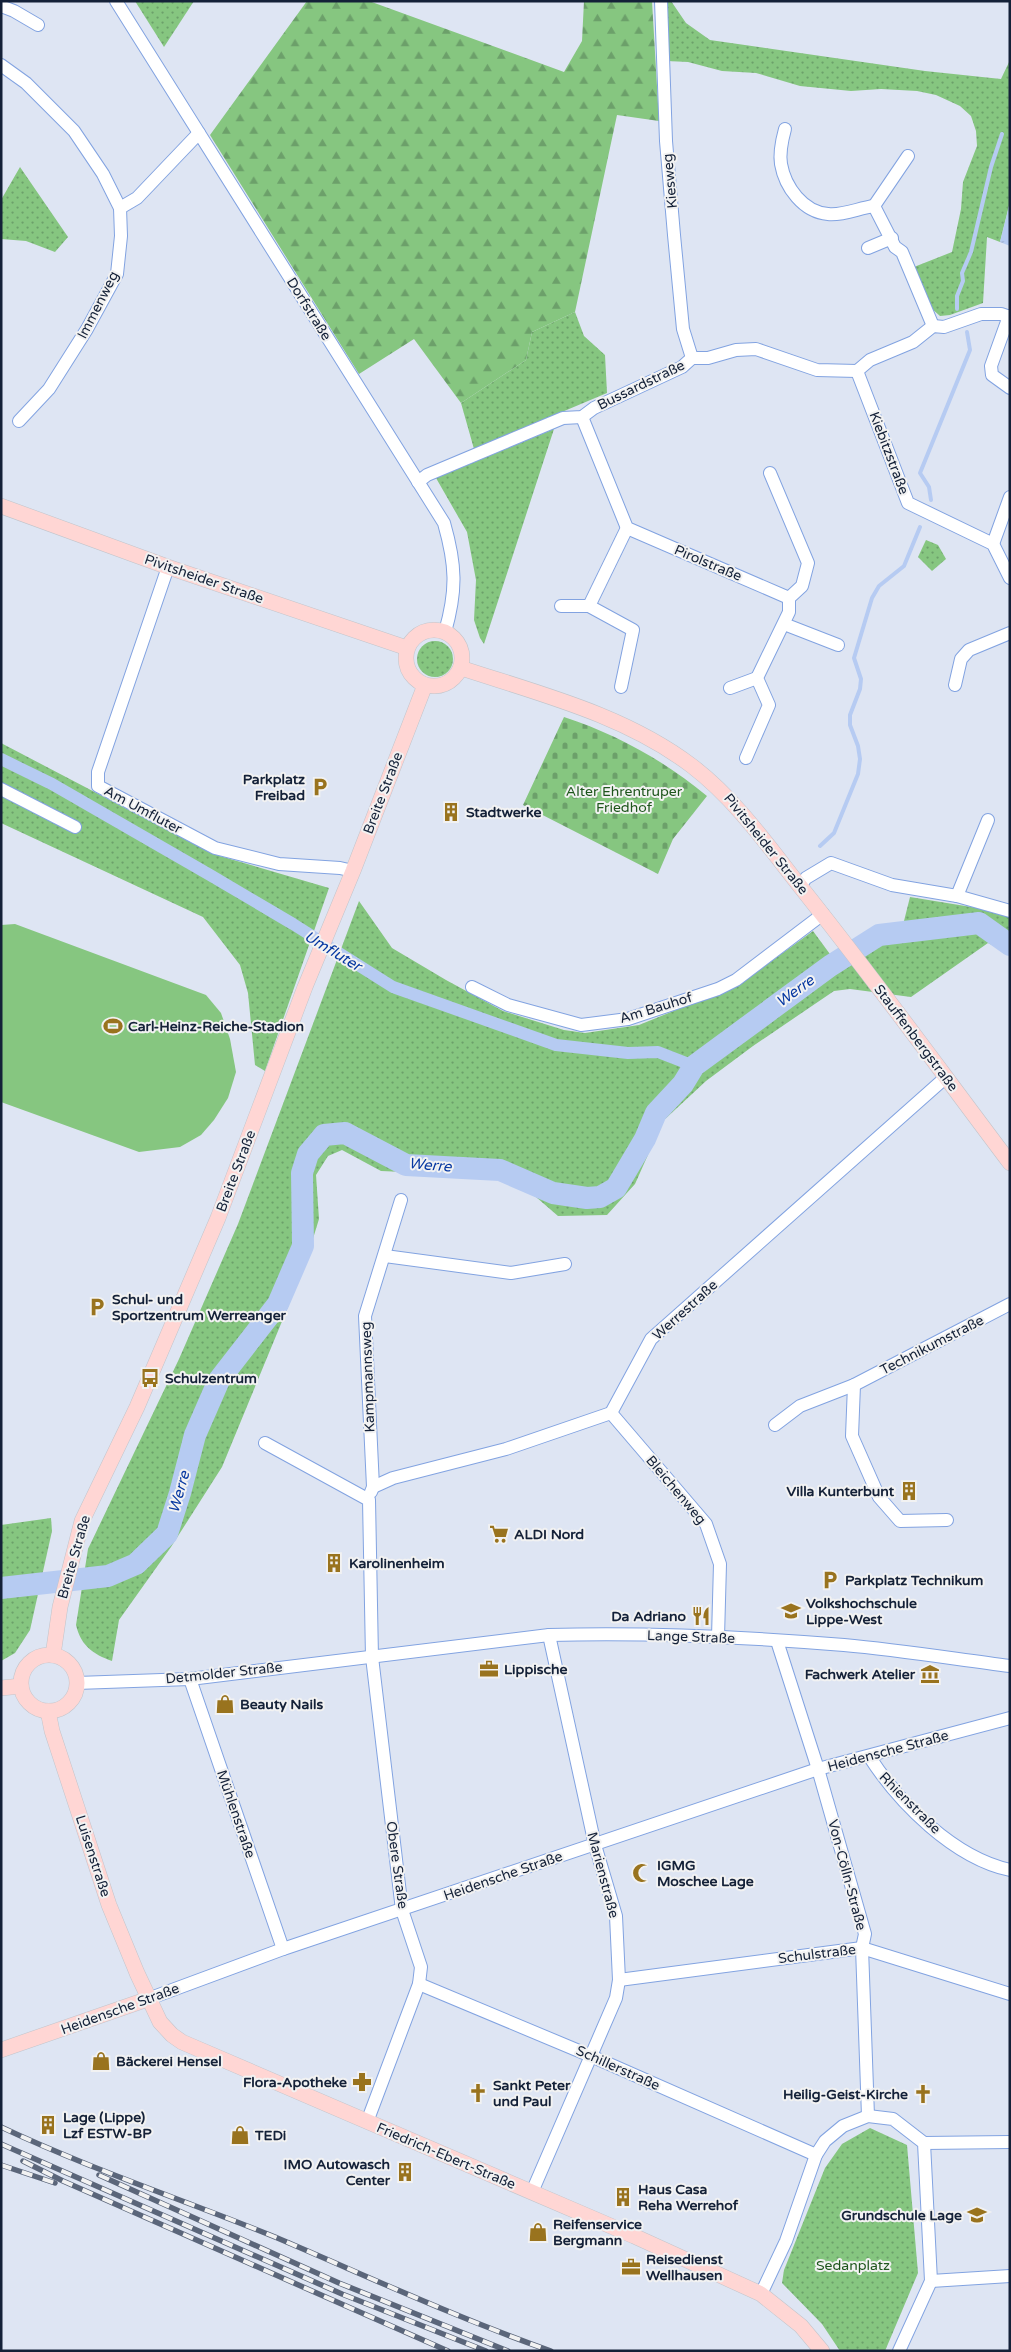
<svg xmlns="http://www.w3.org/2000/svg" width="1011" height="2352" font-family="'Varela Round',sans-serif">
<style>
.grass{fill:url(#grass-dots)}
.forest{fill:url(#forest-firs)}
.cemetery{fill:url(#cemetery-stones)}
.pitch{fill:#86c680}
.water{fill:url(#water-ripples)}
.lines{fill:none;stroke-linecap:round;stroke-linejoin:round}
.stream{stroke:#b6cbf2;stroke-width:4}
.canal{stroke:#b6cbf2;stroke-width:12}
.river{stroke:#b6cbf2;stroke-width:22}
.minor-casing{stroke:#82a3e1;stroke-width:14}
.major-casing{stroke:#c2c5cb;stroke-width:16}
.minor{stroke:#fff;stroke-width:12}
.major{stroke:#ffd6d4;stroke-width:15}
.rail-casing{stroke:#5b667a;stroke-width:5.5}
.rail{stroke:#f2f2f2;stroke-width:4;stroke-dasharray:11;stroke-linecap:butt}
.labels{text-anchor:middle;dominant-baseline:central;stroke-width:4;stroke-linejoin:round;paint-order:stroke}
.street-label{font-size:14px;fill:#142138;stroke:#f2f2f2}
.poi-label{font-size:14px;font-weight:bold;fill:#142138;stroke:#f2f2f2;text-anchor:start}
.park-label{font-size:14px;fill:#1e561c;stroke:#f2f2f2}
.water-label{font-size:15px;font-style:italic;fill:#0638a2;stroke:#f2f2f2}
</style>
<defs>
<pattern id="grass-dots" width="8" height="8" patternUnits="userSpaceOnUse" patternTransform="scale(1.25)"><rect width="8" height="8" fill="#86c680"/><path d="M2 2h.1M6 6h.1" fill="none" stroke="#6ca06a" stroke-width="1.8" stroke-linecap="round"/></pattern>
<pattern id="forest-firs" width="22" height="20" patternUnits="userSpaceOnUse" patternTransform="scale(1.25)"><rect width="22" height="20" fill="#86c680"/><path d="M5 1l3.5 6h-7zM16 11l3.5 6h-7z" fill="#6ca06a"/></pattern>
<pattern id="cemetery-stones" width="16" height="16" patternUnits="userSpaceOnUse" patternTransform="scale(1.25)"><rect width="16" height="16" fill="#86c680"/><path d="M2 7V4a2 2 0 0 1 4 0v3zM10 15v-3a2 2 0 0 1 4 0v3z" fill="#6ca06a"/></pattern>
<pattern id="water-ripples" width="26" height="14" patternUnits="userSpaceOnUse" patternTransform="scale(1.25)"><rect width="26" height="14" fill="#b6cbf2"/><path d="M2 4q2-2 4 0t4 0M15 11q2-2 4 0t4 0" fill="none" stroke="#9caed0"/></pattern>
</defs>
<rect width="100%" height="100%" fill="#dee5f3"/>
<g class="grass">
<polygon points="135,1 194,1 164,47"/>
<polygon points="665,1 671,1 686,23 710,40 925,71 1001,79 1010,60 1010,202 1000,242 987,237 983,303 950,315 940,316 931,308 914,267 952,252 961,209 963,182 977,146 976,131 971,116 960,106 936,95 917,91 881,89 851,91 800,86 756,73 722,71 688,62 667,61"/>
<polygon points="20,167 68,237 55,252 26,241 1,239 1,200"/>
<polygon points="575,312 584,336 605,355 607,393 474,449 461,403 526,360 532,332"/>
<polygon points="554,429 484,644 480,638 474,620 476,580 467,532 436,478"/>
<polygon points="926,540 938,545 946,559 932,571 918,557"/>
<circle cx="435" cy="659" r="18"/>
<polygon points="1,743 213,854 329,888 265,1071 255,1065 248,993 240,965 203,917 1,823"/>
<path d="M910 897 1002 912 1010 918V954L988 943 911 997 850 989 834 991 753 1046 706 1081 663 1121 635 1184 607 1215 558 1216 536 1197 496 1176 381 1171 342 1150 328 1156 316 1175 319 1219 304 1268 222 1467 171 1547 119 1620 112 1661C93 1654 81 1646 76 1625L88 1549 179 1359 238 1224 359 901 392 948 446 980 503 1011 564 1030 585 1033 639 1025 740 984 813 931 838 965 879 936 901 933Z"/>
<polygon points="51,1518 52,1531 30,1630 15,1653 1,1661 1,1525"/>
<polygon points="870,2128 907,2145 918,2273 885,2351 840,2351 822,2324 782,2283 784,2270 825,2168 842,2144"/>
</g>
<polygon class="forest" points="307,1 369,1 564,72 582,41 584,1 652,1 659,121 617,115 575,312 532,332 526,360 461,403 414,339 359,374 210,135"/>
<path class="cemetery" d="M564 717C616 734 665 761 707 796L673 839 658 874 523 805Z"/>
<polygon class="pitch" points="15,924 206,995 221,1013 230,1039 236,1072 228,1098 214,1120 201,1135 180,1147 139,1152 1,1102 1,925"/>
<polygon class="water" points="1010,202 1010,246 1000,242"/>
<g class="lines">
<g class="stream">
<polyline points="957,309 957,296 963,281 962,273 971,252 991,167 1002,134"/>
<polyline points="931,500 929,487 920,473 970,350 967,332"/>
<polyline points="820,846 834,833 858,774 860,759 858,746 850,725 850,715 860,689 861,679 854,658 872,598 879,586 904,566 920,527"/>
</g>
<polyline class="canal" points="1,759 52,784 210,875 293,924 393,987 556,1045 628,1053 658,1052 694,1066"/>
<polyline class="river" points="1,1588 108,1576 136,1564 167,1534 180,1493 195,1435 219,1380 278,1304 303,1246 302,1173 308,1154 324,1135 345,1133 406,1165 500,1170 553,1193 587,1198 600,1197 616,1188 645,1139 656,1113 683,1084 694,1066 830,966 879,935 979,923 1010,945"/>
<g class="minor-casing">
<g id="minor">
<path d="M116 1 444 523C456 565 457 590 445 632"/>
<polyline points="661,1 666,141 674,235 683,329 692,358"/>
<polyline points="1,6 14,11 38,25"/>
<polyline points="1,65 26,83 74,131 103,174 120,208 121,236 117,274 87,329 49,389 19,421"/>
<path d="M785 129C782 140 779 152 781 164 785 187 803 212 828 214 842 216 859 208 874 206"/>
<polyline points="908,156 874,206 895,247 902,252 933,326"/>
<polyline points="120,208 137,198 199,133"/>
<polyline points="868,248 892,238"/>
<polyline points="1009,316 991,366 992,375 1010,388"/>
<polyline points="857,371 908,503 993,544 1010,578"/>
<polyline points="582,417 627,528 789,598 802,586 808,563 770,473"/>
<polyline points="418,482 427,475 563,418 582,417 594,408 682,367 692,358 708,358 736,350 756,349 817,370 857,371 870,360 913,342 933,326 944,327 981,314 1001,314 1010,317"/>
<polyline points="993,544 1010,497"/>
<polyline points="168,567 98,772 98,786 215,848 279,864 340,868 353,871"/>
<polyline points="561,606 589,606 633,630 621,687"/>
<polyline points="589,606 627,528"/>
<polyline points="784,624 838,645"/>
<polyline points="955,685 961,659 969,650 1010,633"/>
<polyline points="730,688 757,678"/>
<polyline points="746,758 769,705 757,678 789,612 789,598"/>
<polyline points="1,789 75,827"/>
<polyline points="800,886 806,878 831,863 892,885 957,896 1010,911"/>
<polyline points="957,896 988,820"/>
<polyline points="472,987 508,1005 581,1025 628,1019 718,989 736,980 823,914"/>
<polyline points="385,1256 511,1273 565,1264"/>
<polyline points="854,1385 852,1436 879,1497 900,1521 947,1520"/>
<polyline points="611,1413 706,1524 720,1564 718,1637"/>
<polyline points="775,1425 800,1406 854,1385 1010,1304"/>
<polyline points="265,1443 369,1500 372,1657 402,1910 421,1967 419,1984 367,2122"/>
<polyline points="373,1487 393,1478 506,1449 611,1413 651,1339 945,1078"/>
<polyline points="371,1492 373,1487 365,1316 401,1200"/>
<polyline points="777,1641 818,1769 865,1934 862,1948 868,2116"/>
<polyline points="190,1679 283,1949"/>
<path d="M77 1683 190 1679 549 1635C647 1632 747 1637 844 1645 900 1650 955 1659 1010 1666"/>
<path d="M869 1756C899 1803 954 1858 1010 1870"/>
<polyline points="619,1980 862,1948 1010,1994"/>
<polyline points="419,1984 591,2056 816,2155"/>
<polyline points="148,1999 283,1949 818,1769 1010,1718"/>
<polyline points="924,2143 1010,2142"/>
<polyline points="532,2192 616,1998 619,1980 616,1916 595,1845 549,1635"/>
<polyline points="931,2281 1010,2276"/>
<polyline points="761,2294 786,2241 816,2155 825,2141 843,2126 868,2116 893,2119 924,2143 931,2281 899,2351"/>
</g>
</g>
<g class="major-casing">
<g id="major">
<polyline points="1,506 168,567 407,648"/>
<circle cx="434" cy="658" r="28"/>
<path d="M461 668C540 694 625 715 692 766 735 799 766 843 799 885 872 976 940 1070 1010 1163"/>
<polyline points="53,1655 60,1607 82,1521 137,1407 218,1218 305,987 353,871 425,685"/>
<circle cx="49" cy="1683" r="28"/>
<polyline points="1,1688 21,1686"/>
<polyline points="48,1711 52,1731 109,1905 137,1973 160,2022 172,2035 182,2042 634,2236 761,2294 801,2326 822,2351"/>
<polyline points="1,2050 148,1999"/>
</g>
</g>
<use href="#minor" class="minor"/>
<use href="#major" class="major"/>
<g class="rail-casing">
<g id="rail">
<path d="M1 2127C90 2169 184 2200 275 2237 367 2276 457 2318 551 2351"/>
<polyline points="1,2144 342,2294 486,2351"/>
<polyline points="23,2161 63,2181 448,2351"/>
<polyline points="1,2165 55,2183"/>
<polyline points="99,2175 339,2283 508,2351"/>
</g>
</g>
<use href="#rail" class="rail"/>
</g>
<defs>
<g id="parking-bare" transform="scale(1.5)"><path d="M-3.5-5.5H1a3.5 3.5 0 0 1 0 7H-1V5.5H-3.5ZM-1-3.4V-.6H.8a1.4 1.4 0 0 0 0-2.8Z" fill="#99731e" stroke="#f2f2f2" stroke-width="2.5" paint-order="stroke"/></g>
<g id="building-bare" transform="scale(1.5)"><path d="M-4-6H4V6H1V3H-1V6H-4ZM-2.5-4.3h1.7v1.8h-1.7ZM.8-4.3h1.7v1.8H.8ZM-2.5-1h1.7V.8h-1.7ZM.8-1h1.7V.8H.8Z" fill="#99731e" stroke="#f2f2f2" stroke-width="2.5" paint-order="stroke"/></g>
<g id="stadium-bare" transform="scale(1.5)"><path d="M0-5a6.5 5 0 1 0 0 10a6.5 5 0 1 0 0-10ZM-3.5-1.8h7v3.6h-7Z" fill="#99731e" stroke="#f2f2f2" stroke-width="2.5" paint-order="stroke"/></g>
<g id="bus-bare" transform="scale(1.5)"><path d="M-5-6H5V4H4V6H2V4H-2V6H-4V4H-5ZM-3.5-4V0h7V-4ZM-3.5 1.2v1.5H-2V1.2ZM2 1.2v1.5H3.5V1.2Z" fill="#99731e" stroke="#f2f2f2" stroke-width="2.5" paint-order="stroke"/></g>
<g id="supermarket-bare" transform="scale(1.5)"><path d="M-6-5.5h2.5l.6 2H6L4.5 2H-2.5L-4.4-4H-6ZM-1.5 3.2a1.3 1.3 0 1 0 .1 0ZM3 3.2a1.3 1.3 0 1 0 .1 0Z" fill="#99731e" stroke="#f2f2f2" stroke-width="2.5" paint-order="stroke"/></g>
<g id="university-bare" transform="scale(1.5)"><path d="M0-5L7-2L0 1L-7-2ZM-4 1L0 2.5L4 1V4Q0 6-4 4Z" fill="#99731e" stroke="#f2f2f2" stroke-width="2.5" paint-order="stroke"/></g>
<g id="restaurant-bare" transform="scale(1.5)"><path d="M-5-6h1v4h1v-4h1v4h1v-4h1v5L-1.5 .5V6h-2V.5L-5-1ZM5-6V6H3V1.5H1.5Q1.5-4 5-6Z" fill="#99731e" stroke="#f2f2f2" stroke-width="2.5" paint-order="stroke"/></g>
<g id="office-bare" transform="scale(1.5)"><path d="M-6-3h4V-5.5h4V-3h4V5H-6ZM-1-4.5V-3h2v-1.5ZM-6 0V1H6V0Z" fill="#99731e" stroke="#f2f2f2" stroke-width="2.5" paint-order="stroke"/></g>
<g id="museum-bare" transform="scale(1.5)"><path d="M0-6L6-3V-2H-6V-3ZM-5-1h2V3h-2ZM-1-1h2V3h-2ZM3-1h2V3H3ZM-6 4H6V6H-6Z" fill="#99731e" stroke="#f2f2f2" stroke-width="2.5" paint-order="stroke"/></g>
<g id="shop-bare" transform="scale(1.5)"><path d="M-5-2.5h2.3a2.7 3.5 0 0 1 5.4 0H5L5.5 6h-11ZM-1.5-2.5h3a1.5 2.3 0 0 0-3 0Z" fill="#99731e" stroke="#f2f2f2" stroke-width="2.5" paint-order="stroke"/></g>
<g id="mosque-bare" transform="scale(1.5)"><path d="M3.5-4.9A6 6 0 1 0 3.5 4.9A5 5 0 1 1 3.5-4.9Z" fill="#99731e" stroke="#f2f2f2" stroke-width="2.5" paint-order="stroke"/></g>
<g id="pharmacy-bare" transform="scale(1.5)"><path d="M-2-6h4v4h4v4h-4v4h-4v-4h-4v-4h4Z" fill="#99731e" stroke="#f2f2f2" stroke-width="2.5" paint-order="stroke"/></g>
<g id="church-bare" transform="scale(1.5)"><path d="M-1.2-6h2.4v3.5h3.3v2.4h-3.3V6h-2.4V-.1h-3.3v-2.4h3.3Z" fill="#99731e" stroke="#f2f2f2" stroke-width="2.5" paint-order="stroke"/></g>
<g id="school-bare" transform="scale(1.5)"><path d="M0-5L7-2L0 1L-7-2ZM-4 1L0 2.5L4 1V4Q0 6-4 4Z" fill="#99731e" stroke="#f2f2f2" stroke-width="2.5" paint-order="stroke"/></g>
</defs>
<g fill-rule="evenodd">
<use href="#parking-bare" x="320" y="787"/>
<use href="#building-bare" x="451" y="812"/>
<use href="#stadium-bare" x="113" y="1026"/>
<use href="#parking-bare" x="97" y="1307"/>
<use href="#bus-bare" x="150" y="1378"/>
<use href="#building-bare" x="909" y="1491"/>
<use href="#supermarket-bare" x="499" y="1534"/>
<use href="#building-bare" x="334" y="1563"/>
<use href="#parking-bare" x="830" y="1580"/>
<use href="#university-bare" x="791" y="1611"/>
<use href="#restaurant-bare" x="701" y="1616"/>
<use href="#office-bare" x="489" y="1669"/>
<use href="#museum-bare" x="930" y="1674"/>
<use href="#shop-bare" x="225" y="1704"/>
<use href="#mosque-bare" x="642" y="1873"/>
<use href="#shop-bare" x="101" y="2061"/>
<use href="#pharmacy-bare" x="362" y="2082"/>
<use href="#church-bare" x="478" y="2093"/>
<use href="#church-bare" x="923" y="2094"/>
<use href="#building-bare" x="48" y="2125"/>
<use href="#shop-bare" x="240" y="2135"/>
<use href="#building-bare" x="405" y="2172"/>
<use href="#building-bare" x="623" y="2197"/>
<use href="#school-bare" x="977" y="2215"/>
<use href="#shop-bare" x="538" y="2232"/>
<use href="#office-bare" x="631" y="2267"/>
</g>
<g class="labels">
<g class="street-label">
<text transform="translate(670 181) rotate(-95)">Kiesweg</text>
<text transform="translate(98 305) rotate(-63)">Immenweg</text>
<text transform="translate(309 309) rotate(58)">Dorfstraße</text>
<text transform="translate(641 385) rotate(-26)">Bussardstraße</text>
<text transform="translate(889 453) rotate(69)">Kiebitzstraße</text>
<text transform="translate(708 563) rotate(23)">Pirolstraße</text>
<text transform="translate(204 579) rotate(19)">Pivitsheider Straße</text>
<text transform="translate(383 793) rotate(-69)">Breite Straße</text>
<text transform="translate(143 810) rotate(28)">Am Umfluter</text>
<text transform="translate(766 844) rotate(51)">Pivitsheider Straße</text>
<text transform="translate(656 1008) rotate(-17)">Am Bauhof</text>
<text transform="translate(916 1038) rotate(53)">Stauffenbergstraße</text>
<text transform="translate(236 1171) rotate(-69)">Breite Straße</text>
<text transform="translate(685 1310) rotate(-42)">Werrestraße</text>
<text transform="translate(932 1345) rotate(-27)">Technikumstraße</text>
<text transform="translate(368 1377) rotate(-92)">Kampmannsweg</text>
<text transform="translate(676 1490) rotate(50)">Bleichenweg</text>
<text transform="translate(74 1557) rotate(-74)">Breite Straße</text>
<text transform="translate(691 1637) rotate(2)">Lange Straße</text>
<text transform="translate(224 1673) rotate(-6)">Detmolder Straße</text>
<text transform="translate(888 1751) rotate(-15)">Heidensche Straße</text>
<text transform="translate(910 1803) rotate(45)">Rhienstraße</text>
<text transform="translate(236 1814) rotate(71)">Mühlenstraße</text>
<text transform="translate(93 1856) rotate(72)">Luisenstraße</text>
<text transform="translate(397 1865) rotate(82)">Obere Straße</text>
<text transform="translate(603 1875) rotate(75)">Marienstraße</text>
<text transform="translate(847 1875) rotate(75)">Von-Cölln-Straße</text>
<text transform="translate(503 1876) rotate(-19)">Heidensche Straße</text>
<text transform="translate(817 1954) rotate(-7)">Schulstraße</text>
<text transform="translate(120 2009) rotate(-20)">Heidensche Straße</text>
<text transform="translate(618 2068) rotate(24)">Schillerstraße</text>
<text transform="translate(446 2156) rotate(23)">Friedrich-Ebert-Straße</text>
</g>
<g class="poi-label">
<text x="305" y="779" text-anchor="end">Parkplatz<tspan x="305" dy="16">Freibad</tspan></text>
<text x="466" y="812">Stadtwerke</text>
<text x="128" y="1026">Carl-Heinz-Reiche-Stadion</text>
<text x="112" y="1299">Schul- und<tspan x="112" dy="16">Sportzentrum Werreanger</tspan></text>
<text x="165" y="1378">Schulzentrum</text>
<text x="894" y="1491" text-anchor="end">Villa Kunterbunt</text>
<text x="514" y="1534">ALDI Nord</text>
<text x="349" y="1563">Karolinenheim</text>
<text x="845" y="1580">Parkplatz Technikum</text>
<text x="806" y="1603">Volkshochschule<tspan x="806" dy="16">Lippe-West</tspan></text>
<text x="686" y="1616" text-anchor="end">Da Adriano</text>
<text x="504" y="1669">Lippische</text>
<text x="915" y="1674" text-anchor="end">Fachwerk Atelier</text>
<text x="240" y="1704">Beauty Nails</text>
<text x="657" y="1865">IGMG<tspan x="657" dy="16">Moschee Lage</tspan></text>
<text x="116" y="2061">Bäckerei Hensel</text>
<text x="347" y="2082" text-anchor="end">Flora-Apotheke</text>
<text x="493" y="2085">Sankt Peter<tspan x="493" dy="16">und Paul</tspan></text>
<text x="908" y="2094" text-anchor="end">Heilig-Geist-Kirche</text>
<text x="63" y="2117">Lage (Lippe)<tspan x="63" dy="16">Lzf ESTW-BP</tspan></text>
<text x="255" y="2135">TEDi</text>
<text x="390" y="2164" text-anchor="end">IMO Autowasch<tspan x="390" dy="16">Center</tspan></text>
<text x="638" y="2189">Haus Casa<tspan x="638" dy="16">Reha Werrehof</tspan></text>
<text x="962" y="2215" text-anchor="end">Grundschule Lage</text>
<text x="553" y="2224">Reifenservice<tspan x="553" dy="16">Bergmann</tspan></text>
<text x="646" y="2259">Reisedienst<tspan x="646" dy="16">Wellhausen</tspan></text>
</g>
<g class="park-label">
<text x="624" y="791">Alter Ehrentruper<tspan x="624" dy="16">Friedhof</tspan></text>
<text x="853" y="2265">Sedanplatz</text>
</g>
<g class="water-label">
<text transform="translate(333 951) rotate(31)">Umfluter</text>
<text transform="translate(795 991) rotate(-36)">Werre</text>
<text transform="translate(430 1165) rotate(5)">Werre</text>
<text transform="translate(179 1492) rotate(-74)">Werre</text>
</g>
</g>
<rect width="1011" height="2352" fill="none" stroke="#142138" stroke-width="5"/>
</svg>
